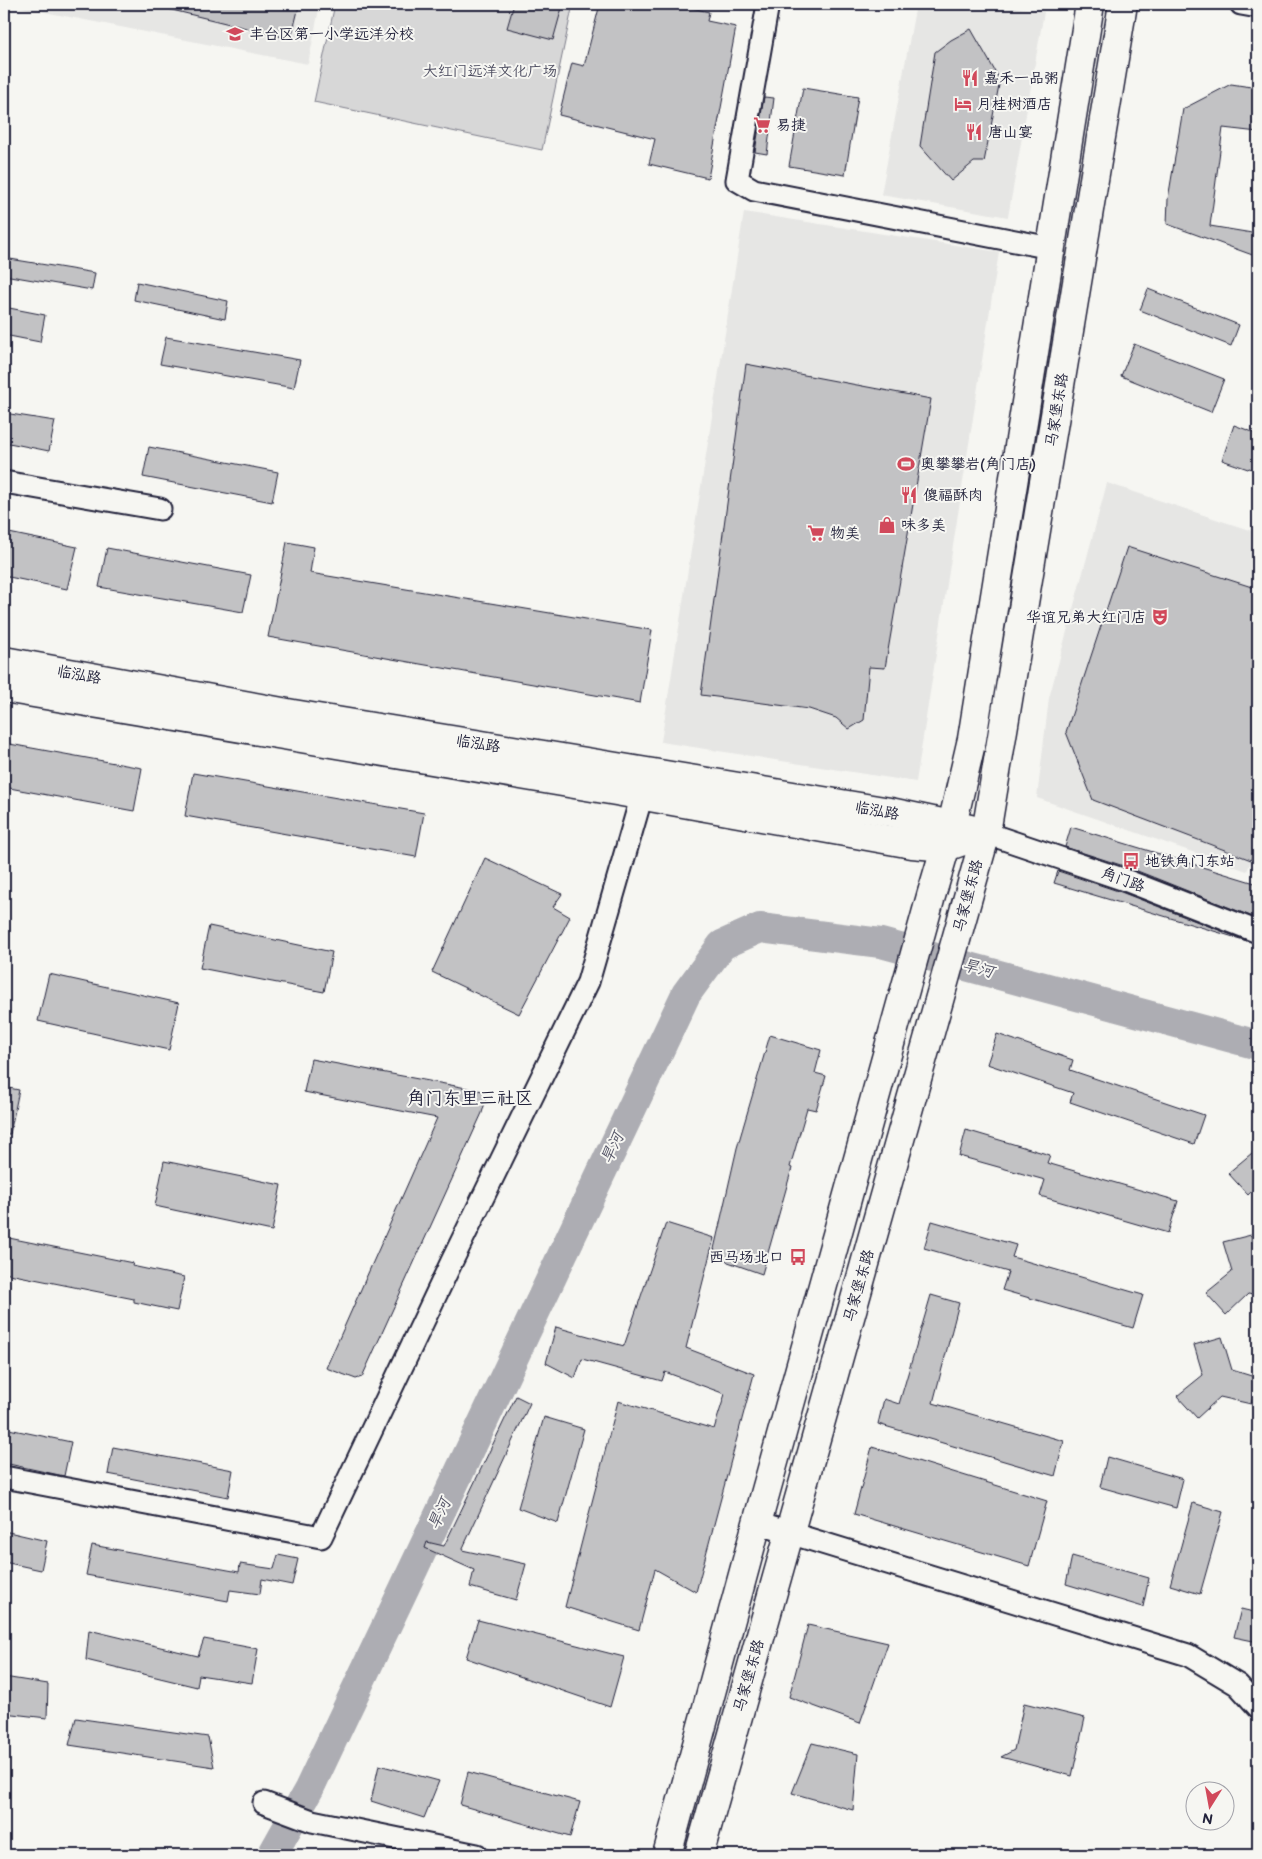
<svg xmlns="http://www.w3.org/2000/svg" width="1262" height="1859" font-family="'Balsamiq Sans','LXGW WenKai TC',sans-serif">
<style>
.built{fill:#e6e6e4}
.green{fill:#d7d7d7;stroke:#7c7c89}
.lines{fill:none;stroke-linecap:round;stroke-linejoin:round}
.river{stroke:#adadb3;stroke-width:30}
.building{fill:#c2c2c4;stroke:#22223b}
.minor-casing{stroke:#22223b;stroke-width:25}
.major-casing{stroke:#22223b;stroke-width:31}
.minor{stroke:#f6f6f2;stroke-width:21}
.major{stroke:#f6f6f2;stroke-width:28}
.labels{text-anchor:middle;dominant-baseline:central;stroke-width:4;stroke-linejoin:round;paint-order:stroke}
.poi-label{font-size:15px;fill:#22223b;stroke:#f6f6f2;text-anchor:start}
.park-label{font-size:15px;fill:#4f4f62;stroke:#f6f6f2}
.street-label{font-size:15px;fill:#22223b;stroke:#f6f6f2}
.water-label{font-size:16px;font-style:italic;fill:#535365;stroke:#f6f6f2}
.quarter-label{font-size:18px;fill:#22223b;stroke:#f6f6f2}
</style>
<rect width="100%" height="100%" fill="#f6f6f2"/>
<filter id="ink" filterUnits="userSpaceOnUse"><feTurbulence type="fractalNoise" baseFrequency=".02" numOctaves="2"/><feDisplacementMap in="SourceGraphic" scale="10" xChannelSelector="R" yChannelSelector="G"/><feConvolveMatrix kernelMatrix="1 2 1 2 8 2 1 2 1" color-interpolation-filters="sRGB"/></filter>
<g filter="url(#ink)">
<g class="built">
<polygon points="4,4 320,4 308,64"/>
<polygon points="916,4 996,4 1044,12 1008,217 881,195"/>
<polygon points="744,212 999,252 916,782 661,742"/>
<polygon points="1107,483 1258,533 1258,844 1247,871 1037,798 1049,698"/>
</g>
<polygon class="green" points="335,4 573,4 542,150 314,102"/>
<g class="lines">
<polyline class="river" points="272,1855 309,1789 686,994 722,945 760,928 881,943 1258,1045"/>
</g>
<g class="building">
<polygon points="169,4 288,4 299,6 291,39 168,9"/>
<polygon points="514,4 563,4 553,40 507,28"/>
<polygon points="600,4 675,4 709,12 707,21 736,27 708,178 649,164 655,139 559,115 572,63 584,66"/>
<polygon points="971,29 1000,80 984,162 974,162 951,181 920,146 935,52 951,40"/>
<polygon points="1231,84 1258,88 1258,132 1223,128 1210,226 1258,234 1258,257 1167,224 1168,199 1183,109"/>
<polygon points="803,88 858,97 845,175 789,166"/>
<polygon points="764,97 774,98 767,154 755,152"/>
<polygon points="4,258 95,273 92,290 4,275"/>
<polygon points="137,282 228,301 225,319 134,300"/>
<polygon points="1148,289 1239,325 1231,346 1140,310"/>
<polygon points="4,307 45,315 40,342 4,335"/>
<polygon points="166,337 300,360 294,388 160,364"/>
<polygon points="1134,344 1224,379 1211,412 1121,376"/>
<polygon points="746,364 931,399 885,668 869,667 864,720 849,729 836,718 809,709 701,695"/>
<polygon points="4,413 55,421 49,451 4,442"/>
<polygon points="1234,425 1258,434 1258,471 1249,468 1248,469 1222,460"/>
<polygon points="149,447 278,472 272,502 143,477"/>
<polygon points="4,532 77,547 67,589 4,576"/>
<polygon points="287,542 314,547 310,573 652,630 640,703 268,637"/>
<polygon points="1127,547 1258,589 1258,836 1251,860 1093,800 1066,732"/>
<polygon points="107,548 251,575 243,612 99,587"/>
<polygon points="4,743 142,768 134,811 4,787"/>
<polygon points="193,773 424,813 416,857 185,816"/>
<polygon points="1071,827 1258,884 1258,919 1130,868 1065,847"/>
<polygon points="485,858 562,894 553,907 570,917 519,1014 432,972"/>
<polygon points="1058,871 1121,892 1247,941 1054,883"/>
<polygon points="209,926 332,952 324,992 200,968"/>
<polygon points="49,974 179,1003 169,1050 38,1021"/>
<polygon points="997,1034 1073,1060 1070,1070 1204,1115 1194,1144 1070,1102 1073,1093 987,1064"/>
<polygon points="770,1035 821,1050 815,1073 826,1076 816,1110 807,1108 790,1167 792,1168 762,1274 728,1262 714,1249 737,1148"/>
<polygon points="311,1059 488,1092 482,1113 362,1377 356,1379 326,1368 437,1118 304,1092"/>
<polygon points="4,1087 19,1090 10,1134 4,1134"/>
<polygon points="966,1130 1050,1155 1047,1163 1178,1201 1168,1233 1040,1196 1045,1180 959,1156"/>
<polygon points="1258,1148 1258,1185 1248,1195 1228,1173"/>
<polygon points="164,1161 281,1185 272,1231 155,1206"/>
<polygon points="932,1221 1016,1245 1012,1257 1143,1295 1133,1328 1002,1290 1008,1272 924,1248"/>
<polygon points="666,1223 714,1238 686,1348 754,1374 696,1592 655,1569 639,1630 565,1607 618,1401 714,1429 725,1394 665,1372 662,1381 582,1359 575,1378 546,1363 556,1327 624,1346"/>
<polygon points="1251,1235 1258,1260 1258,1296 1248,1294 1226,1315 1206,1293 1232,1272 1223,1242"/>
<polygon points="4,1237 133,1263 132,1266 184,1277 177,1311 134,1302 134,1299 4,1273"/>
<polygon points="931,1295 959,1303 933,1403 1064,1441 1055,1476 878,1424 884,1399 899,1404"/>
<polygon points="1222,1337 1232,1370 1258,1378 1251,1404 1220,1397 1197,1418 1177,1396 1203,1375 1194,1345"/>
<polygon points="516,1396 530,1403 462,1550 526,1564 516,1600 470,1587 474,1570 425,1548 427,1542 444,1546"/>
<polygon points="544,1417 584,1429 558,1523 518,1508"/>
<polygon points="4,1428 71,1442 64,1476 4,1463"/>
<polygon points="113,1447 233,1470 228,1497 108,1474"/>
<polygon points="872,1447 1047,1501 1029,1566 854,1514"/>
<polygon points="1107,1457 1183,1479 1176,1508 1100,1487"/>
<polygon points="1193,1503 1223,1512 1200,1594 1170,1585"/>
<polygon points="4,1531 47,1541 41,1570 4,1562"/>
<polygon points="92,1545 239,1572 240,1564 274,1569 278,1555 298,1559 292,1585 262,1579 260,1594 230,1590 228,1601 86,1575"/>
<polygon points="1072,1556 1149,1578 1143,1607 1066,1584"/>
<polygon points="1241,1609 1258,1613 1258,1642 1234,1637"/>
<polygon points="478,1620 624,1657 610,1707 466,1658"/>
<polygon points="808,1625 888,1643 860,1723 789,1697"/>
<polygon points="89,1630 198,1656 204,1639 258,1649 252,1683 199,1675 197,1687 86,1660"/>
<polygon points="4,1677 48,1684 47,1718 4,1713"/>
<polygon points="1024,1703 1085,1718 1072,1776 1001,1757 1014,1750"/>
<polygon points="76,1718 208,1737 214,1767 69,1745"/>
<polygon points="812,1743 858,1754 853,1810 792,1793"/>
<polygon points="379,1765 439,1781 424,1818 371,1801"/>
<polygon points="468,1772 580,1802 570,1837 460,1805"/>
</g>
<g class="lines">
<g class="minor-casing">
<g id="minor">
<polyline points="768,4 737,180 754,190 1051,248"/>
<polyline points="1241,4 1258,7"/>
<polyline points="4,482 160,509"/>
<polyline points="986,833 1125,880 1258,932"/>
<polyline points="4,1477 321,1537 452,1261 588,982 642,795"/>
<polyline points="757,1523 1188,1655 1238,1685 1258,1707"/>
<polyline points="264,1803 312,1821 477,1855"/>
</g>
</g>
<g class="major-casing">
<g id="major">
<polyline points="4,661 293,714 890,812 970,829"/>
<polyline points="4,688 616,791 912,844 946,847 963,841"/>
<polyline points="667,1855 757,1523 931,896 952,825 972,739 1090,4"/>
<polyline points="699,1855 986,833 1123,4"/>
</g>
</g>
<use href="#minor" class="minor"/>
<use href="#major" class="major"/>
</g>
</g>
<defs>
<g id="school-bare" transform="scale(1.35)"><path d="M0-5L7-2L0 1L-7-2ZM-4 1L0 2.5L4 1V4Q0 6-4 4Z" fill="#d1495b" stroke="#f6f6f2" stroke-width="2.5" paint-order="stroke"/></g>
<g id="restaurant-bare" transform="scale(1.35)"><path d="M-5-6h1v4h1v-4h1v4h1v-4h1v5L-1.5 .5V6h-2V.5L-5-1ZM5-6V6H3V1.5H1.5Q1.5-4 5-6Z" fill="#d1495b" stroke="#f6f6f2" stroke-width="2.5" paint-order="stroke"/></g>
<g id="hotel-bare" transform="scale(1.35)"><path d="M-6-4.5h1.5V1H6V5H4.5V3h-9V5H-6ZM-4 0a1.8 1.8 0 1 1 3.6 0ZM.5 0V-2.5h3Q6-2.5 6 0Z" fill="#d1495b" stroke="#f6f6f2" stroke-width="2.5" paint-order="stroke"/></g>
<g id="supermarket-bare" transform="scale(1.35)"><path d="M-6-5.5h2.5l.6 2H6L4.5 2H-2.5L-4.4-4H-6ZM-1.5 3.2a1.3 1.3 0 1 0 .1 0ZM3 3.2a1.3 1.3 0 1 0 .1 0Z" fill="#d1495b" stroke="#f6f6f2" stroke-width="2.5" paint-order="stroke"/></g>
<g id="stadium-bare" transform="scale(1.35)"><path d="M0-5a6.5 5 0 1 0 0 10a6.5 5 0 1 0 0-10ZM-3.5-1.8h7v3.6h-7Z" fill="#d1495b" stroke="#f6f6f2" stroke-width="2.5" paint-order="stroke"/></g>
<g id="shop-bare" transform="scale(1.35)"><path d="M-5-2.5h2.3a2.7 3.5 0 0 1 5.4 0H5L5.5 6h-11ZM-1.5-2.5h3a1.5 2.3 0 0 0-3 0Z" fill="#d1495b" stroke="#f6f6f2" stroke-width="2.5" paint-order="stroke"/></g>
<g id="theatre-bare" transform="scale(1.35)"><path d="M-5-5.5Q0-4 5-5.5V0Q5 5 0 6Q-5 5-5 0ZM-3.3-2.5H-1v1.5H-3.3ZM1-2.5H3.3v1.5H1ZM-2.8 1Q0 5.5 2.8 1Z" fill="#d1495b" stroke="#f6f6f2" stroke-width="2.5" paint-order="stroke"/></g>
<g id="bus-bare" transform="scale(1.35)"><path d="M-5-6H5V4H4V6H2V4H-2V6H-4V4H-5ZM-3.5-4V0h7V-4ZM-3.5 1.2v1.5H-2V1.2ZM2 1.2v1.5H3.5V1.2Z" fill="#d1495b" stroke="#f6f6f2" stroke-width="2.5" paint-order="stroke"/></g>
</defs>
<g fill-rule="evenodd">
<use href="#school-bare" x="235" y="34"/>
<use href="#restaurant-bare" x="970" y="78"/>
<use href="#hotel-bare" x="963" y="104"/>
<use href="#supermarket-bare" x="762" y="125"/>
<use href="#restaurant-bare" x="974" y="132"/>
<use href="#stadium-bare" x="906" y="464"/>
<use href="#restaurant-bare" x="909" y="495"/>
<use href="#shop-bare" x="887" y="525"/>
<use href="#supermarket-bare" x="816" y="533"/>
<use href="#theatre-bare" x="1160" y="617"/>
<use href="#bus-bare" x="1131" y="861"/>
<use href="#bus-bare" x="798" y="1257"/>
</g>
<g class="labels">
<g class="poi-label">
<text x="249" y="34">丰台区第一小学远洋分校</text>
<text x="984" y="78">嘉禾一品粥</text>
<text x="977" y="104">月桂树酒店</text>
<text x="776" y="125">易捷</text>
<text x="988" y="132">唐山宴</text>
<text x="920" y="464">奥攀攀岩(角门店)</text>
<text x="923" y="495">傻福酥肉</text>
<text x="901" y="525">味多美</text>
<text x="830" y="533">物美</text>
<text x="1146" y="617" text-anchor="end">华谊兄弟大红门店</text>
<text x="1145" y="861">地铁角门东站</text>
<text x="784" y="1257" text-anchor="end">西马场北口</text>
</g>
<g class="park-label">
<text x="490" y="71">大红门远洋文化广场</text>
</g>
<g class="street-label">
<text transform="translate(1057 410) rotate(-81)">马家堡东路</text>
<text transform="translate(79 675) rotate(10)">临泓路</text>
<text transform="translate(478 744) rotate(9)">临泓路</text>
<text transform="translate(877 811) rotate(10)">临泓路</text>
<text transform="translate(1123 880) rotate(20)">角门路</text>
<text transform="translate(968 896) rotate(-75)">马家堡东路</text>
<text transform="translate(859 1286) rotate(-74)">马家堡东路</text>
<text transform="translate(749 1676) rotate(-74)">马家堡东路</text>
</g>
<g class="water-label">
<text transform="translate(978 969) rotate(15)">旱河</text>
<text transform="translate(613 1148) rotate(-65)">旱河</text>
<text transform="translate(440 1514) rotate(-65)">旱河</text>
</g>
<g class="quarter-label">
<text x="470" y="1098">角门东里三社区</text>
</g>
</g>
<rect width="1262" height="1859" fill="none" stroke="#f6f6f2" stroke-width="20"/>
<rect x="10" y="10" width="1242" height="1839" fill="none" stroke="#22223b" stroke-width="2" filter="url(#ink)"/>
<g transform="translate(1210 1806) rotate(191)"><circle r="24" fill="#f6f6f2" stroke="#a1a1a9"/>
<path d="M0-4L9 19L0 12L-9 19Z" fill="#d1495b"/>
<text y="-8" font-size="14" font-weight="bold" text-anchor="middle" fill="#22223b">N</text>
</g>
</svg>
